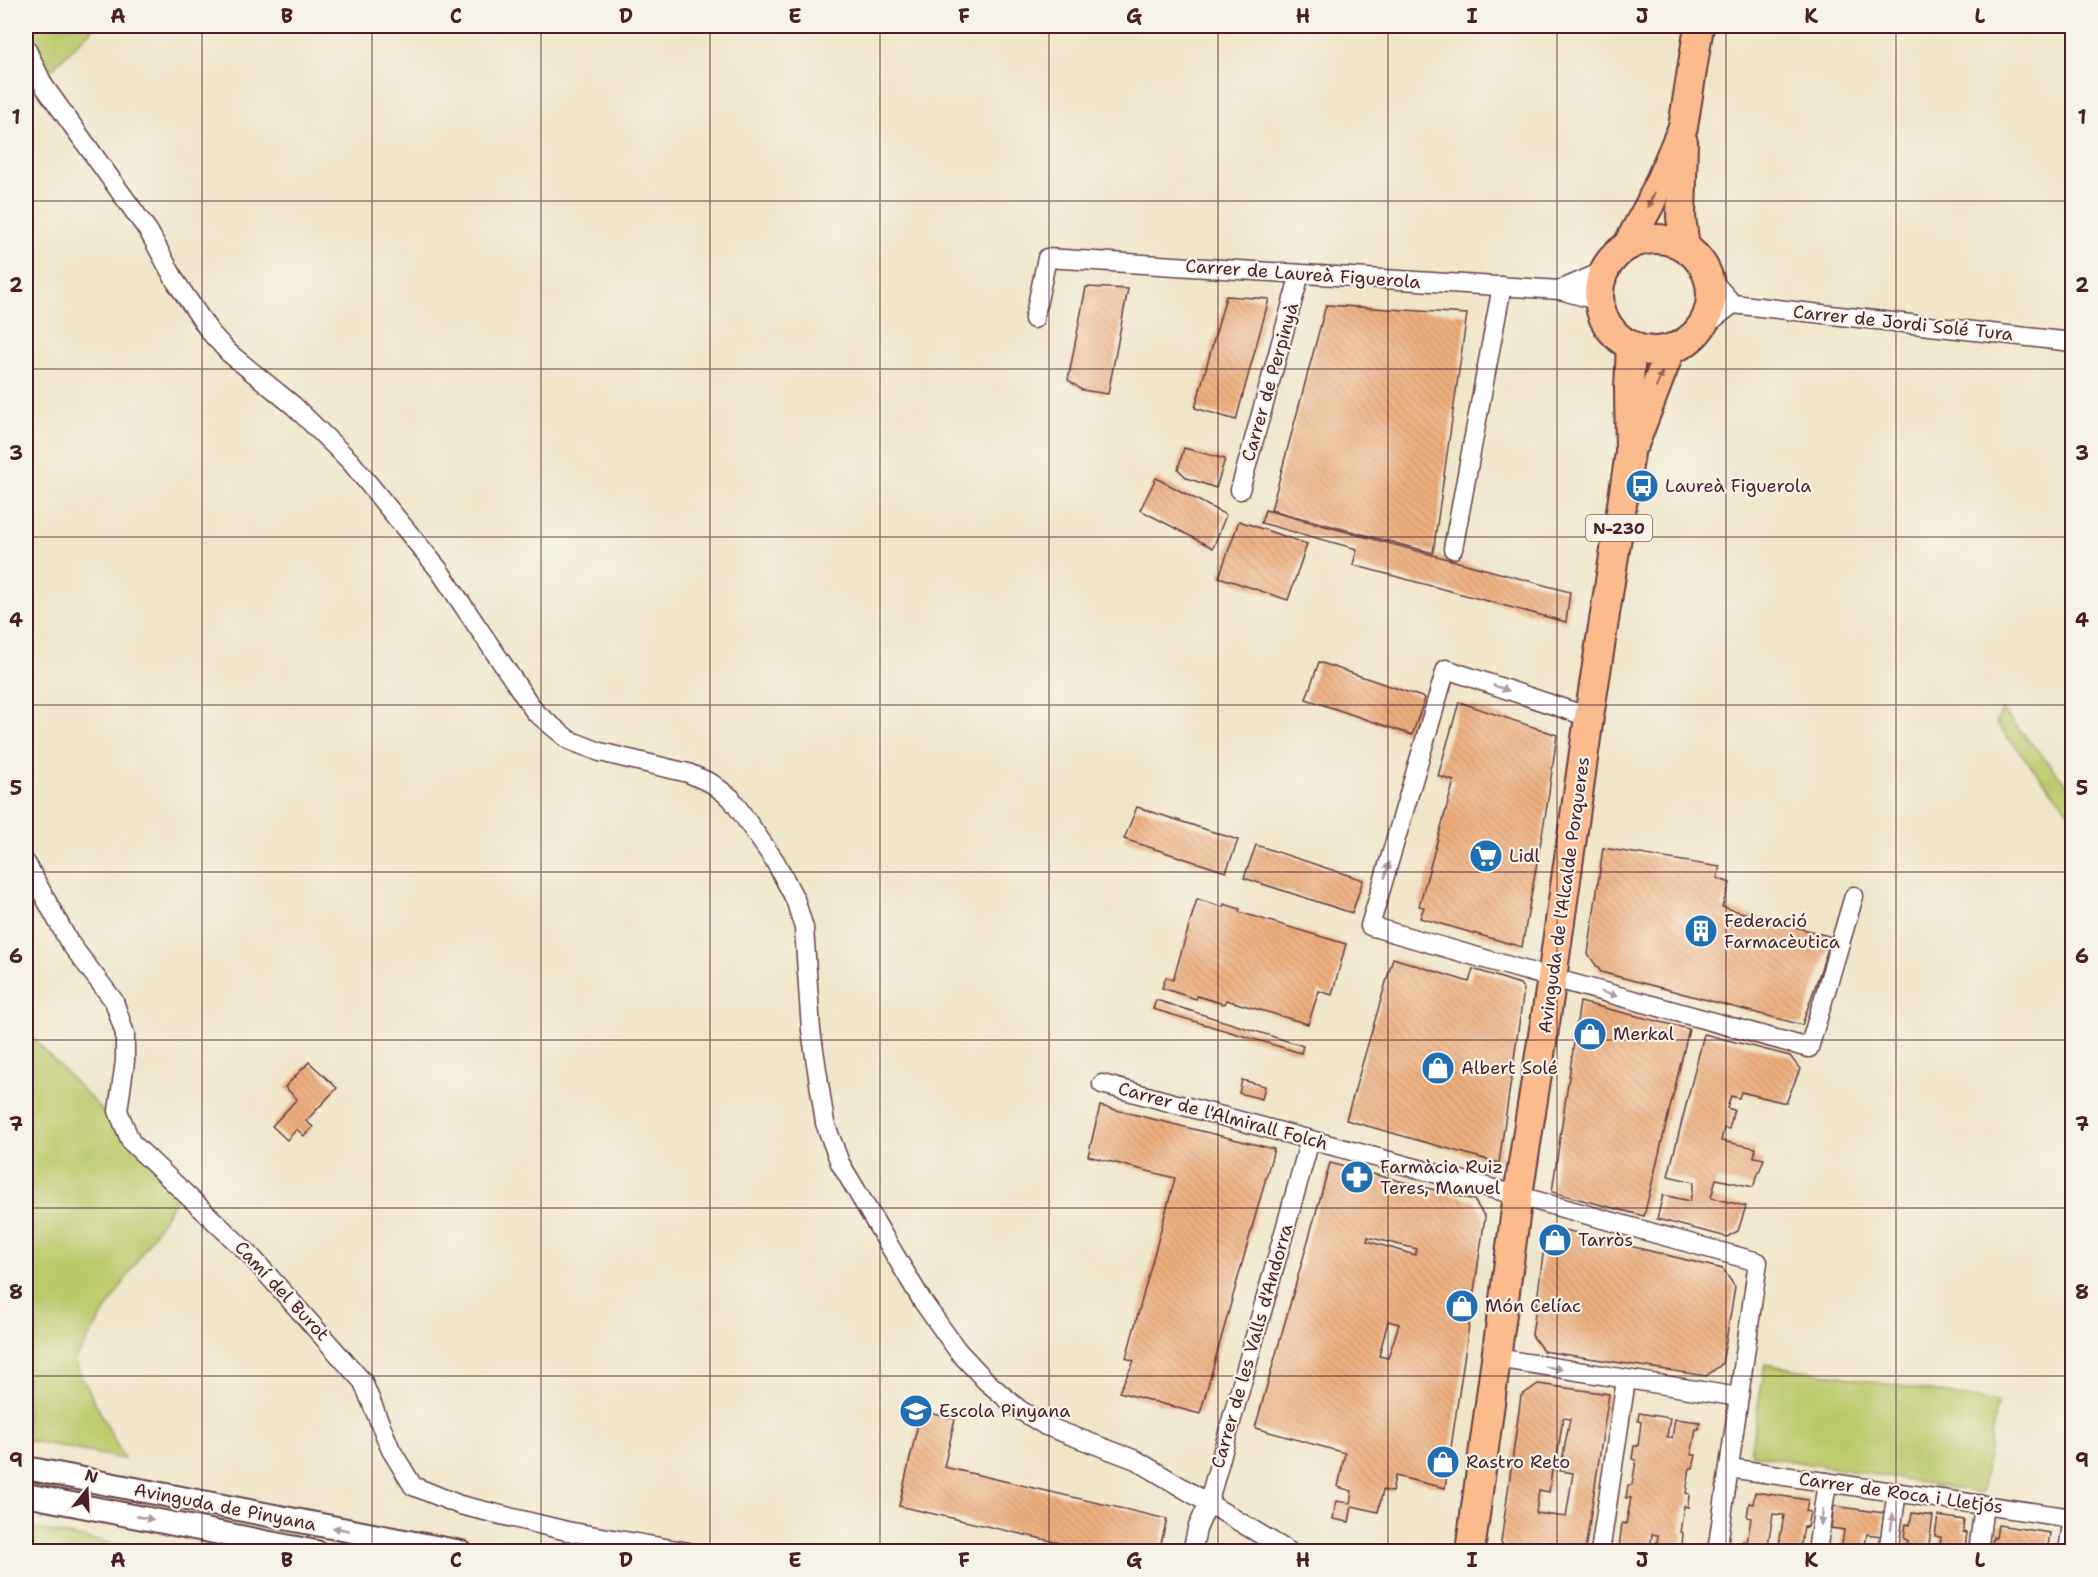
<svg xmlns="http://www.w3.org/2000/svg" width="2098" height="1577" font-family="'Shantell Sans',sans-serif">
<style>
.green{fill:#bcc96b;stroke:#83744b;stroke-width:1.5}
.building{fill:url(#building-back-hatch);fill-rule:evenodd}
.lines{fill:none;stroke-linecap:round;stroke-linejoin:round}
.minor-casing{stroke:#633d43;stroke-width:21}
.tertiary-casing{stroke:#633d43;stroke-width:26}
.primary-casing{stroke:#633d43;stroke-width:32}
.minor{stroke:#fff;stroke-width:18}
.tertiary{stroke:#fff;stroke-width:22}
.primary{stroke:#fbbb8d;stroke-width:28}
.oneway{fill:#9a6557}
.oneway2{fill:#ae9aa0}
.grid{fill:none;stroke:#4a1f2b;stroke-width:1.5;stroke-opacity:0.55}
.labels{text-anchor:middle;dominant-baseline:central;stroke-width:4.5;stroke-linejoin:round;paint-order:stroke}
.shield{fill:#f7f3e8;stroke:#7e5f64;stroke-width:1.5}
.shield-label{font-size:16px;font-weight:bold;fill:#4a1f2b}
.street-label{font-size:18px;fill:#4a1f2b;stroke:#f7f3e8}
.poi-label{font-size:18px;fill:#4a1f2b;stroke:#f7f3e8;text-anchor:start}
.neatline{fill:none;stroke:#4a1f2b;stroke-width:2}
.grid-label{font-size:20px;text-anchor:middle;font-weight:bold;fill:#4a1f2b}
</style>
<defs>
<pattern id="building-back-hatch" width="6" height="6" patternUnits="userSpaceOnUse" patternTransform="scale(1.5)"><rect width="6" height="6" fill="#edad7c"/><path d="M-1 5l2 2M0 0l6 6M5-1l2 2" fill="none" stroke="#cd946b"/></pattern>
</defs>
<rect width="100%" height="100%" fill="#f7f3e8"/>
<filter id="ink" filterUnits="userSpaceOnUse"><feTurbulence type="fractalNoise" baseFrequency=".0167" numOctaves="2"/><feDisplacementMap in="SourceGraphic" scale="12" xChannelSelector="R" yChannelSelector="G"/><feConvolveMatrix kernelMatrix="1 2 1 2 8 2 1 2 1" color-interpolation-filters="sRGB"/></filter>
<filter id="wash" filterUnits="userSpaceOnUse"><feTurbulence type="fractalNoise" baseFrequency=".008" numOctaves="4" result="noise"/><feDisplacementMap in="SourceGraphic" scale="24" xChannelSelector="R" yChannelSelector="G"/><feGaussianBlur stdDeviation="1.35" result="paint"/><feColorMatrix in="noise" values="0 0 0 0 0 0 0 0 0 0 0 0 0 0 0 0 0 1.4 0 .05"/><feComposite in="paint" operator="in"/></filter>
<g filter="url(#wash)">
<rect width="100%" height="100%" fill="#efe5c9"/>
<g class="green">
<polygon points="26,26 95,26 51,70 26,30"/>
<polygon points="2002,710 2072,790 2072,815 1996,723"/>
<polygon points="26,1031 180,1192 74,1361 124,1459 26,1440"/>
<polygon points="1765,1364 1997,1402 1982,1493 1750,1454"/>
<polygon points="26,1527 152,1551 26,1551"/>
</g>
<g id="blocks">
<g class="building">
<polygon points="1086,287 1128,289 1108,394 1082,390 1068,380"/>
<polygon points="1226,296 1269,299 1236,420 1195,408"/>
<polygon points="1326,305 1467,314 1433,553 1271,510"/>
<polygon points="1184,448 1225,459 1216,488 1187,478 1178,469"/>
<polygon points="1156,478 1226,515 1213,548 1140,510"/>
<polygon points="1265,510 1570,592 1566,622 1353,565 1357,549 1261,523"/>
<polygon points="1239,521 1307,544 1288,600 1219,577"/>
<polygon points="1319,662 1425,698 1412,735 1306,699"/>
<polygon points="1459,702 1557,735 1547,806 1522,947 1420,918 1424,907 1419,906 1454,781 1438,776"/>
<polygon points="1137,807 1238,840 1226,872 1124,839"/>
<polygon points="1256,845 1363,880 1352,913 1244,878"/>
<polygon points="1603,848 1720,867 1717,878 1730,883 1722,907 1832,937 1802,1025 1601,972 1588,954"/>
<polygon points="1197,899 1223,907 1224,904 1240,909 1239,912 1346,944 1332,995 1319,991 1308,1024 1226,1000 1224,1004 1197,996 1196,999 1162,988 1166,977 1173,980"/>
<polygon points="1393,958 1469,982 1473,969 1520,984 1524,989 1499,1163 1346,1120"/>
<polygon points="1156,1000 1303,1046 1301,1053 1153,1009"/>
<polygon points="1580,1002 1689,1029 1644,1216 1552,1192"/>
<polygon points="1704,1034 1790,1056 1800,1069 1786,1103 1741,1092 1739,1098 1731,1096 1727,1108 1734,1110 1729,1129 1724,1128 1721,1141 1756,1148 1754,1157 1764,1159 1753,1187 1716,1179 1711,1198 1746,1206 1738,1231 1727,1237 1657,1219 1663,1195 1690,1201 1694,1182 1668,1176"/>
<polygon points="309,1062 337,1088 306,1121 313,1127 304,1136 297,1129 287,1140 272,1126 297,1099 285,1087"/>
<polygon points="1242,1080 1265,1086 1262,1099 1239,1093"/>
<polygon points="1100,1106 1274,1149 1200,1414 1119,1392 1134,1361 1126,1358 1175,1178 1088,1156"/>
<path d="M1330 1163 1474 1200 1485 1217 1445 1488 1395 1476 1392 1492 1383 1490 1378 1512 1352 1506 1349 1522 1333 1519 1336 1501 1350 1503 1352 1491 1338 1487 1345 1453 1255 1428ZM1368 1237 1417 1249 1415 1255 1367 1241ZM1388 1321 1399 1324 1388 1358 1379 1356Z"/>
<polygon points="1561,1229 1723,1269 1735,1287 1722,1364 1706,1376 1543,1351 1532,1335 1537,1300 1545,1240"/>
<path d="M1538 1384 1609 1394 1585 1551H1507L1501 1542 1521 1396ZM1563 1418 1570 1419 1560 1471 1573 1473 1566 1517 1536 1513 1539 1490 1549 1492 1552 1470H1555Z"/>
<polygon points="921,1411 955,1419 944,1467 1167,1519 1159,1551 1095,1551 899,1506"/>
<polygon points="1639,1413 1670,1418 1667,1437 1672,1438 1675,1419 1700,1422 1699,1429 1696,1429 1691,1455 1696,1455 1693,1468 1690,1468 1686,1493 1689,1494 1688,1507 1684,1506 1680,1532 1683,1533 1682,1546 1678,1545 1677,1551 1656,1551 1658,1535 1652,1534 1650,1551 1622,1551 1623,1548 1619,1548 1622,1523 1626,1524 1631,1498 1626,1498 1628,1485 1632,1485 1636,1460 1632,1459 1634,1446 1638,1446 1641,1422 1638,1421"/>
<polygon points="1755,1492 1808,1500 1806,1511 1810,1512 1807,1527 1804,1526 1800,1551 1778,1551 1784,1515 1773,1514 1767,1551 1742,1551 1743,1541 1747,1542 1751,1518 1747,1517 1749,1503 1753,1504"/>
<polygon points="1834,1506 1884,1513 1881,1536 1867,1534 1864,1551 1841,1551 1844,1530 1831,1528"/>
<polygon points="1912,1513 1933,1516 1928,1551 1906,1551 1908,1540 1904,1539 1906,1524 1910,1525"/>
<polygon points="1938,1516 1964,1520 1963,1532 1967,1533 1965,1547 1961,1546 1960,1551 1939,1551 1941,1537 1935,1536"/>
<polygon points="1998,1525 2050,1533 2048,1546 2052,1547 2051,1551 2021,1551 2022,1549 2016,1548 2015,1551 1991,1551 1993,1537 1996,1538"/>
</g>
</g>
</g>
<g filter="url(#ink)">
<use href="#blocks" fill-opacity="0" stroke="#633d43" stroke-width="1.5"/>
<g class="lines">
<g class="minor-casing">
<g id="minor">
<polyline points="26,48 44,86 149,232 176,282 210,332 229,353 294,406 350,461 439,570 535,712 569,740 600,752 688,773 711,783 731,798 775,861 795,899 804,928 811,1030 825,1123 840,1163 923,1302 958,1351 987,1382 1020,1410 1046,1426 1136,1460 1290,1552"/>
<polyline points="1707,275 1733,304"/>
<polyline points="1560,290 1604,271"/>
<polyline points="1034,319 1047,258 1560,290 1599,301"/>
<polyline points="1697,332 1733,304 2072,342"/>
<polyline points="1240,490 1300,274"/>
<polyline points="1453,549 1502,286"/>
<polyline points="1589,717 1446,669 1370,926 1516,968 1809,1048 1854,896"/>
<polyline points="26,863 69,942 114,1001 125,1034 125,1061 118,1111 131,1142 249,1254 363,1382 391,1450 413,1486 460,1505 567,1531 689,1552"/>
<polyline points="1102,1084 1505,1192 1758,1262 1717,1552"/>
<polyline points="1496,1358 1739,1397"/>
<polyline points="1729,1468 2072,1518"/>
<polyline points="1192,1552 1197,1529 1208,1504 1310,1140"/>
<polyline points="1600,1552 1626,1380"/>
<polyline points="1817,1552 1827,1482"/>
<polyline points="1888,1552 1897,1492"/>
<polyline points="1978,1552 1984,1505"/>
<polyline points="2068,1552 2072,1523"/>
</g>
</g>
<g class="tertiary-casing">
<g id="tertiary">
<polyline points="26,1468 461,1552"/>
<polyline points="26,1495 316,1552"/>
</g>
</g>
<g class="primary-casing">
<g id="primary">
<polyline points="1683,142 1681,217 1685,247"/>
<circle cx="1655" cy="295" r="56"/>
<polyline points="1627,246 1650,204 1683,127 1699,26"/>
<polyline points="1635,442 1671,348"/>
<polyline points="1470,1552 1518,1195 1552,978 1589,717 1630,453 1629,388 1631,345"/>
</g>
</g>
<use href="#minor" class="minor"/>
<use href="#tertiary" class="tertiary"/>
<use href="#primary" class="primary"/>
</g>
<defs><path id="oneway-solid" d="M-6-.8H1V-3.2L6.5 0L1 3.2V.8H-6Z" transform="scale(1.5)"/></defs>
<g class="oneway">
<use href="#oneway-solid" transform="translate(1651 200) rotate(115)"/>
<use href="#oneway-solid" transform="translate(1659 380) rotate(-69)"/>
</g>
<g class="oneway2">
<use href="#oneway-solid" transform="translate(1501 688) rotate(19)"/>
<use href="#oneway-solid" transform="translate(1387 870) rotate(-73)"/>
<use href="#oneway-solid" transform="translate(1609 994) rotate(15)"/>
<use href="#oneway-solid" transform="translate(1554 1368) rotate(9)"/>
<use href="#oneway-solid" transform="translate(1822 1517) rotate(98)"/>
<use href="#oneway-solid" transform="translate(145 1518) rotate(11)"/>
<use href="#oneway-solid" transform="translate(1892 1522) rotate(-82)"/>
<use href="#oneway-solid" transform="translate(341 1529) rotate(-169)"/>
</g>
</g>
<path class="grid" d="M202 26V1552M372 26V1552M541 26V1552M710 26V1552M880 26V1552M1049 26V1552M1218 26V1552M1388 26V1552M1557 26V1552M1726 26V1552M1896 26V1552M26 201H2072M26 369H2072M26 537H2072M26 705H2072M26 872H2072M26 1040H2072M26 1208H2072M26 1376H2072"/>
<defs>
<g id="bus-disc" transform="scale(1.725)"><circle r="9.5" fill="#1f6fb2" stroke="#f7f3e8"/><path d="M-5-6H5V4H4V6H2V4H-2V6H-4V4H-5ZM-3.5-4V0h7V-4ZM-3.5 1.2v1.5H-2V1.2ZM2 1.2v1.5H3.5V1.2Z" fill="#fff"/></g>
<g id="supermarket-disc" transform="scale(1.725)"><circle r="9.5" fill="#1f6fb2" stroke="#f7f3e8"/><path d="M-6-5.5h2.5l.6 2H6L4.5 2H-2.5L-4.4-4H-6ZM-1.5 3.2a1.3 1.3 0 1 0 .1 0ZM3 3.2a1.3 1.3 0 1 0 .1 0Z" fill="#fff"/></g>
<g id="building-disc" transform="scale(1.725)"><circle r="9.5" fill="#1f6fb2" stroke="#f7f3e8"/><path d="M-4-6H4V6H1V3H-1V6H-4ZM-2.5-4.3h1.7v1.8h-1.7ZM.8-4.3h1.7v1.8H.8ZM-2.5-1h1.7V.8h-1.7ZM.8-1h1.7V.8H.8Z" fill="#fff"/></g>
<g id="shop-disc" transform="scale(1.725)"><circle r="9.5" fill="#1f6fb2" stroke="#f7f3e8"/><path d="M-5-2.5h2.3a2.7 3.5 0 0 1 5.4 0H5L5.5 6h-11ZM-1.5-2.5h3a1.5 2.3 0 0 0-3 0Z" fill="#fff"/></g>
<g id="pharmacy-disc" transform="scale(1.725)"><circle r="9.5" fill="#1f6fb2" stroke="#f7f3e8"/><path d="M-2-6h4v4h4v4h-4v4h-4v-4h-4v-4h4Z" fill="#fff"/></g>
<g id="school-disc" transform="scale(1.725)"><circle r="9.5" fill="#1f6fb2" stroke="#f7f3e8"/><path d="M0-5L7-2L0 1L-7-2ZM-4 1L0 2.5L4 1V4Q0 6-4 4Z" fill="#fff"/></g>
</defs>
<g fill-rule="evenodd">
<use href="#bus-disc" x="1642" y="486"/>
<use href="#supermarket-disc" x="1486" y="856"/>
<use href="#building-disc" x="1701" y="931"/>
<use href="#shop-disc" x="1590" y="1034"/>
<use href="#shop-disc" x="1438" y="1068"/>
<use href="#pharmacy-disc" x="1357" y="1177"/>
<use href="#shop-disc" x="1555" y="1240"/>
<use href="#shop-disc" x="1462" y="1306"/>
<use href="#school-disc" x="916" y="1411"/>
<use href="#shop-disc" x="1443" y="1462"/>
</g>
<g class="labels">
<rect class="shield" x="1586" y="515" width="66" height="26" rx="4.5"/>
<g class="shield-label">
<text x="1619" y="528">N-230</text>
</g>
<g class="street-label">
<text transform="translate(1303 274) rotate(4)">Carrer de Laureà Figuerola</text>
<text transform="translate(1903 323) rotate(6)">Carrer de Jordi Solé Tura</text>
<text transform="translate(1270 382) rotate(-74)">Carrer de Perpinyà</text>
<text transform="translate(1564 895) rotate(-82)">Avinguda de l'Alcalde Porqueres</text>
<text transform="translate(1223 1116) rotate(15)">Carrer de l'Almirall Folch</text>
<text transform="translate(282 1291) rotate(47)">Camí del Burot</text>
<text transform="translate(1252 1346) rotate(-74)">Carrer de les Valls d'Andorra</text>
<text transform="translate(1901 1493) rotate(8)">Carrer de Roca i Lletjós</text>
<text transform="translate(225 1507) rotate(11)">Avinguda de Pinyana</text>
</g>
<g class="poi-label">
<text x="1665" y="486">Laureà Figuerola</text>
<text x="1509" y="856">Lidl</text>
<text x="1724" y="921">Federació<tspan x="1724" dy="21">Farmacèutica</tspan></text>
<text x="1613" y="1034">Merkal</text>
<text x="1461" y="1068">Albert Solé</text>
<text x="1380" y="1167">Farmàcia Ruiz<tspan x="1380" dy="21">Teres, Manuel</tspan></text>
<text x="1578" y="1240">Tarròs</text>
<text x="1485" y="1306">Món Celíac</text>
<text x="939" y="1411">Escola Pinyana</text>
<text x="1466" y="1462">Rastro Reto</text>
</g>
</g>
<rect width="2098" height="1577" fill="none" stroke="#f7f3e8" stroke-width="66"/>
<g transform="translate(87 1490) rotate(18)" stroke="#f7f3e8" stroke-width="4.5" paint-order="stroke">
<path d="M0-4.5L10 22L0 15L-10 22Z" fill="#4a1f2b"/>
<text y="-9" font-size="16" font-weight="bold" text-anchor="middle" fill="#4a1f2b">N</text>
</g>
<rect x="33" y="33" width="2032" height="1511" class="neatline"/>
<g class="grid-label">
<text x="118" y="23">A</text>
<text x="287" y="23">B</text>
<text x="456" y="23">C</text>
<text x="626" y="23">D</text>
<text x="795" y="23">E</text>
<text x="964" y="23">F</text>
<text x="1134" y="23">G</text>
<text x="1303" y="23">H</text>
<text x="1472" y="23">I</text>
<text x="1642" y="23">J</text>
<text x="1811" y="23">K</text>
<text x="1980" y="23">L</text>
<text x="16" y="124">1</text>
<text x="2082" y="124">1</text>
<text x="16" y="292">2</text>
<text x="2082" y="292">2</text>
<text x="16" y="460">3</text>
<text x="2082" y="460">3</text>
<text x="16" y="627">4</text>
<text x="2082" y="627">4</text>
<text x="16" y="795">5</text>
<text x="2082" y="795">5</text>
<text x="16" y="963">6</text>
<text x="2082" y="963">6</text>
<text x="16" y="1131">7</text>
<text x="2082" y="1131">7</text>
<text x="16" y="1299">8</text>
<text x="2082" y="1299">8</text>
<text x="16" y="1467">9</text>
<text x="2082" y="1467">9</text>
<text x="118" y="1567">A</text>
<text x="287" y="1567">B</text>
<text x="456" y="1567">C</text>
<text x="626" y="1567">D</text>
<text x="795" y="1567">E</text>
<text x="964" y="1567">F</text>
<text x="1134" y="1567">G</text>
<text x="1303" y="1567">H</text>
<text x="1472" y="1567">I</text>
<text x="1642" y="1567">J</text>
<text x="1811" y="1567">K</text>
<text x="1980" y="1567">L</text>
</g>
</svg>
